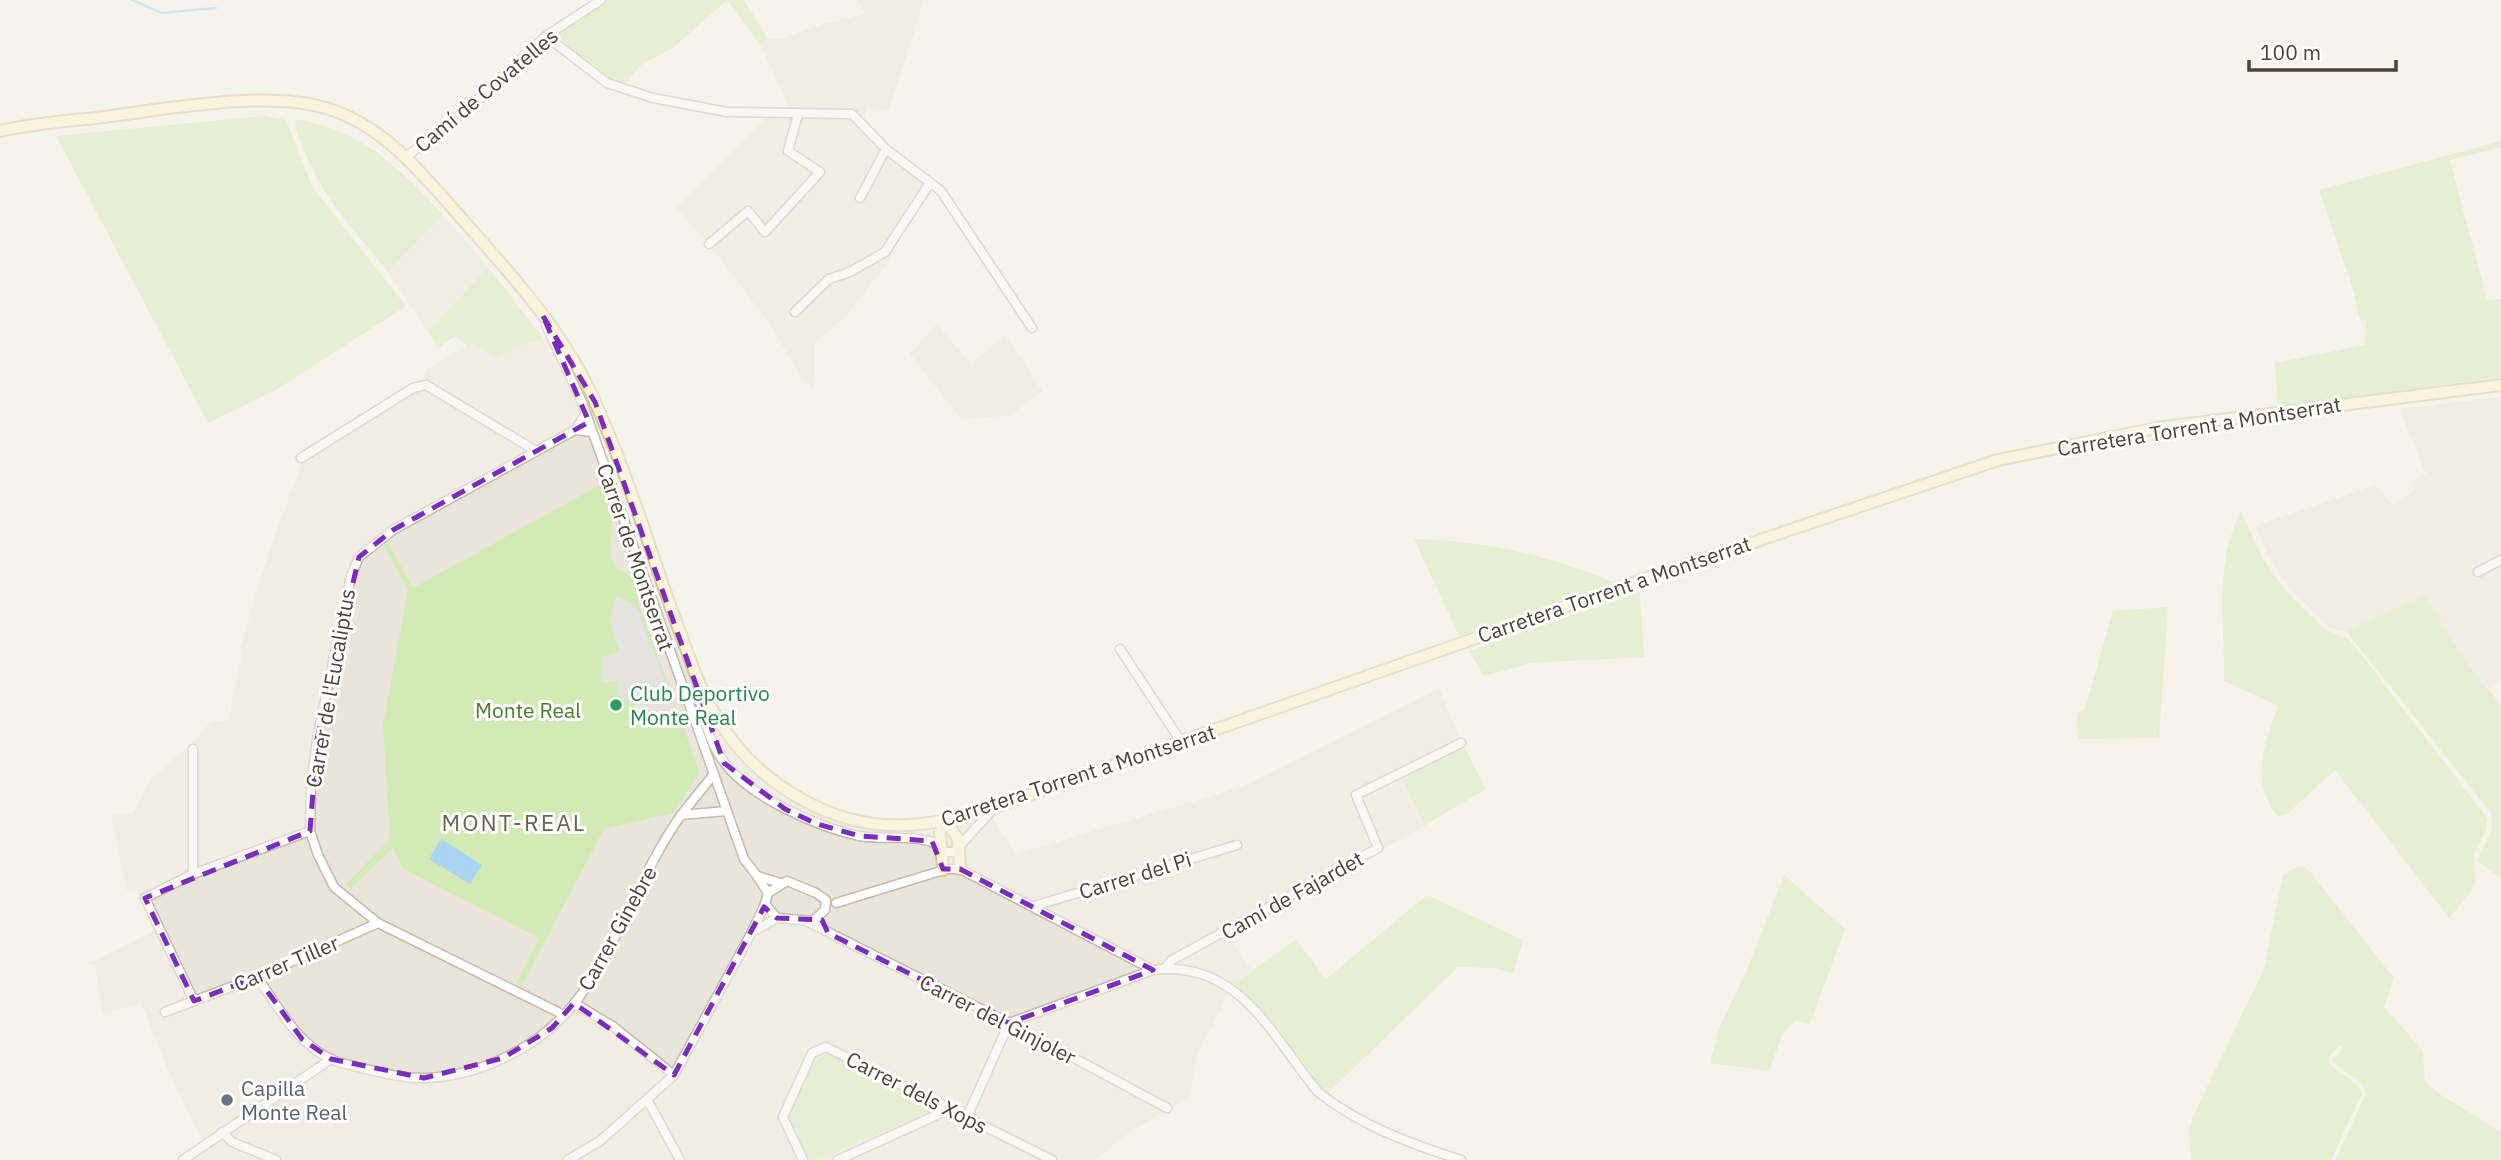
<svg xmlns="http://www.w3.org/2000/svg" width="2501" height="1160" font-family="'IBM Plex Sans',sans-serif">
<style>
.residential{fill:#eae5da}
.green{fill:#d2eab5}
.parking{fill:#e5e3e0}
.water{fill:#a9d4f2}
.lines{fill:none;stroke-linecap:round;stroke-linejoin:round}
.stream{stroke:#a9d4f2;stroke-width:2.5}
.street-casing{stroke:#c2bbae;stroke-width:11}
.secondary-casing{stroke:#d6c79b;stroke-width:14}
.street{stroke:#fff;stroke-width:8}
.secondary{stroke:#fff3cd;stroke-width:10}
.marked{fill:none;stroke:#7b2cbf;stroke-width:5;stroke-dasharray:14 9;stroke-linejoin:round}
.leisure-dot{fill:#2e9e5b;stroke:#fff;stroke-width:2.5}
.worship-dot{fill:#6b7280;stroke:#fff;stroke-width:2.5}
.labels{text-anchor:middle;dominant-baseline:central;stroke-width:6;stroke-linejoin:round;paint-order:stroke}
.street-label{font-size:21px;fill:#4b4439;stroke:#fff}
.leisure-label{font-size:21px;fill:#27864d;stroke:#fff;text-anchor:start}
.park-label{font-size:21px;fill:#4a7f2a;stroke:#fff}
.worship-label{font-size:21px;fill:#5b616d;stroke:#fff;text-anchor:start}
.neighbourhood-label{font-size:23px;letter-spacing:2px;fill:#6e6250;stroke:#fff}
</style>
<rect width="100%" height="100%" fill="#f6f3ec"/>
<g class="residential">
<polygon points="857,0 924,0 889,109 866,108 865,116 867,125 882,141 934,183 892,249 896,252 848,314 815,343 814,387 803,381 772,327 712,248 676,208 774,111 791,111 761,45 768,39 782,39 819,25 865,14"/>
<polygon points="443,215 488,267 428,331 388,272"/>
<polygon points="937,324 971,365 1005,334 1042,391 1010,415 962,420 910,354"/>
<polygon points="547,338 582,414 605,482 619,490 679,654 705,706 738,755 762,779 801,805 828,817 890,830 941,828 990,815 1016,854 1242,787 1439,689 1465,748 1403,779 1426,825 1276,908 1277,913 1229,938 1252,970 1234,984 1198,1053 1189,1098 1131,1131 1095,1160 176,1160 202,1140 167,1067 141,1003 102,1014 95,965 90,963 154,931 137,891 131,893 126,889 111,814 132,814 151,779 200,736 210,722 228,720 243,649 240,648 270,548 301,465 295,457 300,451 409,384 423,379 426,370 473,342 498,359 516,347"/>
<polygon points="2501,397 2501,556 2475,569 2501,563 2501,679 2490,689 2462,656 2425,595 2346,631 2337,630 2329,627 2288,585 2267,554 2255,526 2375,485 2393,505 2415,490 2410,482 2426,474 2400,409"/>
</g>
<g class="green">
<polygon points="604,0 744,0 768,39 760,45 727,0 674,47 641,65 623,87 612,82 553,34"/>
<polygon points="264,116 286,120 313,188 406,306 276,390 208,423 56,136"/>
<path d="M297 119C365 132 398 167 443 215L388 272C354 229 322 199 302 145 298 136 293 127 297 119Z"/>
<polygon points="2501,141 2501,147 2450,160 2487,300 2501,299 2501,377 2278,407 2275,363 2365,345 2366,320 2360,321 2354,292 2319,190"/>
<polygon points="488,267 544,339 516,347 498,359 473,343 468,346 455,336 438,348 428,331"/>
<polygon points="605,482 614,488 610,558 616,567 634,579 639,605 700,773 673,813 604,829 521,987 516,984 539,938 404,869 393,848 350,889 346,884 390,839 383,725 408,590 384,546 388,543 413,588"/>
<path d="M2241 511 2262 557 2284 589 2326 630 2348 639 2360 653 2488 819 2486 831 2474 855 2475 882 2471 892 2449 918 2335 770 2286 815 2278 816C2250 785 2263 740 2279 706L2224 681C2225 623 2213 565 2241 511Z"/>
<path d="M1414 539C1483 540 1550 556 1613 582L1459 636Z"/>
<polygon points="1640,592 1644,657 1531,663 1484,676 1469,651"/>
<polygon points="2425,595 2462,656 2501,705 2501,878 2477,861 2492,829 2491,813 2346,631"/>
<polygon points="2168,607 2159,738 2078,739 2077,714 2085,709 2113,611"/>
<polygon points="1465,748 1486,789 1425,825 1402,779"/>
<path d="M2299 866 2307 868 2394 978 2384 1007 2423 1051 2425 1082 2441 1095 2501 1132V1160H2335L2366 1094C2364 1078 2342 1073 2332 1060L2343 1049 2340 1045 2330 1055 2329 1063C2338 1074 2359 1081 2362 1094L2331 1160H2191L2189 1132 2192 1118 2264 969 2283 875Z"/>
<polygon points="1784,875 1845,929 1810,1024 1796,1020 1783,1033 1769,1071 1710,1063 1720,1026 1746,972"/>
<polygon points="1427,895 1523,940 1513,974 1496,968 1458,967 1327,1094 1301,1065 1268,1018 1234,984 1296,939 1326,979"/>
<polygon points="826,1054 834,1055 934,1109 818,1160 810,1160 789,1122 789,1112 816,1060"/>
</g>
<polygon class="parking" points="616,596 636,606 678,715 638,718 634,701 624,701 623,697 619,697 618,681 603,682 602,657 619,652 610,622"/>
<polygon class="water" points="441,839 482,865 470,884 429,859"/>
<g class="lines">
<polyline class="stream" points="132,0 162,13 216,8"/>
<g class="street-casing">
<g id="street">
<polyline points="546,36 607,83 653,98 727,112 852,114 886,149 941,191 1032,328"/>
<polyline points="406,157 468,109 546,36 601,0"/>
<polyline points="860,198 886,149"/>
<polyline points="709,244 748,211 765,232 820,172 788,151 798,114"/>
<polyline points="795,312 829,279 850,272 885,252 930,183"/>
<polyline points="546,325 582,402 744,859 757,876"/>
<polyline points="586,414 575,430 592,432"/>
<polyline points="301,458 413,388 426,385 536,451"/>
<polyline points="2478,572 2501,560"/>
<polyline points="1120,649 1182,743"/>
<path d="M698 686C700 710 709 743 724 762 749 797 818 827 859 836 882 840 907 835 929 841 935 842 940 849 946 852H954L994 808"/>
<polyline points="193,749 193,874"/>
<polyline points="714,774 681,815 726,811"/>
<polygon points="787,881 816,893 826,900 825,910 813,921 777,918 765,904 768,893"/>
<polyline points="768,893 757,876 781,883"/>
<path d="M836 903 947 869H960L1153 970C1240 959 1272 1037 1318 1092 1359 1125 1411 1144 1461 1160"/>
<polyline points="765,904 752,932 777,918"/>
<polyline points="1034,906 1237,845"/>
<polyline points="806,921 1009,1023 1167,1108"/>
<polyline points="1164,969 1172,960 1378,848 1356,795 1461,743"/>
<path d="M257 977C278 1006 297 1044 331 1059 340 1064 352 1065 362 1068 382 1073 404 1079 425 1078 483 1076 546 1044 580 996 620 940 641 872 681 815"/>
<polyline points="194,1001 145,898 193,874 310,831"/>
<polyline points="574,1003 614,1027 674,1075"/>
<polyline points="165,1012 257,977 378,923"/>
<polyline points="564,1015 378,923 334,887 318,855 310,831 311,786 317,739 351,576 359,557 393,530 575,430"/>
<polyline points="648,1101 680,1160"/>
<polyline points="967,1117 1009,1023 1153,970"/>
<polyline points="222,1132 232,1142 276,1160"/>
<polyline points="183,1160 331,1059"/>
<polyline points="568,1160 600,1141 674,1075 752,932"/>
<polyline points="803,1160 783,1117 812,1053 826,1047 1052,1160"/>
<polyline points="838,1160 950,1109"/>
</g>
</g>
<g class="secondary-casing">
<g id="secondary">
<path d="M0 131C34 123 69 121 104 117 168 109 264 90 326 108 382 125 418 169 455 211 507 270 563 329 595 402 627 472 649 547 675 619 688 653 699 690 719 721 757 783 832 829 906 825 937 824 965 816 995 807L1638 581 1998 460 2157 428 2501 385"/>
<polyline points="946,821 958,839 960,869"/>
<polyline points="943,870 940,832 946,821"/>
</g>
</g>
<use href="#street" class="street"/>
<use href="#secondary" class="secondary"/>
</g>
<path d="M0 0H2501V1160H0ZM543 316 595 402 724 763 785 809 817 824 860 836 932 841 943 869H960L1153 970 1009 1023 828 933 822 920 777 918 764 907 674 1075 574 1003 552 1028 503 1058 424 1078 331 1059 302 1039 257 977 194 1001 145 898 310 831 317 739 359 557 393 530 589 422Z" fill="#f6f3ec" fill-opacity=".55" fill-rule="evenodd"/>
<path class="marked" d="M543 316 595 402 724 763 785 809 817 824 860 836 932 841 943 869H960L1153 970 1009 1023 828 933 822 920 777 918 764 907 674 1075 574 1003 552 1028 503 1058 424 1078 331 1059 302 1039 257 977 194 1001 145 898 310 831 317 739 359 557 393 530 589 422Z"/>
<circle class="leisure-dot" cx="616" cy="705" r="7"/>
<circle class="worship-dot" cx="227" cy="1100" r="7"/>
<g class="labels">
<g class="street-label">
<text transform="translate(486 90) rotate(-40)">Camí de Covatelles</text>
<text transform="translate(2199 426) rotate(-9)">Carretera Torrent a Montserrat</text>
<text transform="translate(636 557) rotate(71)">Carrer de Montserrat</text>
<text transform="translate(1614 589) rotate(-19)">Carretera Torrent a Montserrat</text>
<text transform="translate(330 688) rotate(-80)">Carrer de l'Eucaliptus</text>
<text transform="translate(1078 775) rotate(-18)">Carretera Torrent a Montserrat</text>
<text transform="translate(1135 875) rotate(-17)">Carrer del Pi</text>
<text transform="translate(1292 895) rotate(-29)">Camí de Fajardet</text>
<text transform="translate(617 928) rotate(-61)">Carrer Ginebre</text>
<text transform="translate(286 963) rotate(-23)">Carrer Tiller</text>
<text transform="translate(998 1019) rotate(27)">Carrer del Ginjoler</text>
<text transform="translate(917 1092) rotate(27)">Carrer dels Xops</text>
</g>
<g class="leisure-label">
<text x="630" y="693">Club Deportivo<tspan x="630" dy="24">Monte Real</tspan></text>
</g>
<g class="park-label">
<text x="528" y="710">Monte Real</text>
</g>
<g class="worship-label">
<text x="241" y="1088">Capilla<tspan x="241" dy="24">Monte Real</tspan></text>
</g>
<g class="neighbourhood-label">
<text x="514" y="822">MONT-REAL</text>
</g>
</g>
<path d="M2249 60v10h147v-10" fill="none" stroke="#4b4439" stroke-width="3.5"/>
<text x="2260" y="60" font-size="21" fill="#4b4439" stroke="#ffffff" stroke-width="5" paint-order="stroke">100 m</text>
</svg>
